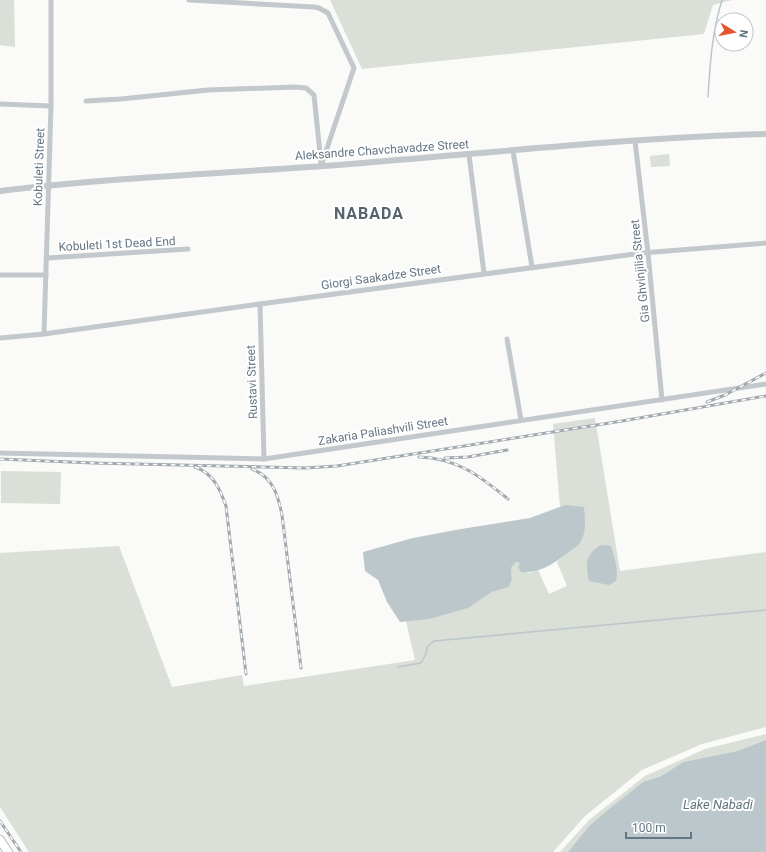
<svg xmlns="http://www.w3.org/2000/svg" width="766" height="852" font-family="Roboto,sans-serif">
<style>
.green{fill:#dadfd7}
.water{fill:#bbc7cb}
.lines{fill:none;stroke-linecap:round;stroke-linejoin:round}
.stream{stroke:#bbc7cb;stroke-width:1.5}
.trunk-casing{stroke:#b4b9bd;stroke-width:10}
.minor{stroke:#c3c8cc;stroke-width:5}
.tertiary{stroke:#c3c8cc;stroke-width:6}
.trunk{stroke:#fff;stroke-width:8}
.rail-casing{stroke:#a2aab0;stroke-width:3}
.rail{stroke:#fff;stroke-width:1.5;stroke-dasharray:4.5;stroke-linecap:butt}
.labels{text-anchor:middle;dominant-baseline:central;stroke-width:4;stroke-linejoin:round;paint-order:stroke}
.street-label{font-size:12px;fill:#657683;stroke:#fff}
.water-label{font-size:13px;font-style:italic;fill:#60757c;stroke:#fff}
.district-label{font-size:16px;font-weight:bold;letter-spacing:1px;fill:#57646e;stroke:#fff}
</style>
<rect width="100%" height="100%" fill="#fafaf8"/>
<g class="green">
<polygon points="0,0 14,0 15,47 0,45"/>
<polygon points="330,0 732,0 713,5 704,34 362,69"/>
<polygon points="669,154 670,166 651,167 650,156"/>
<polygon points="595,418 620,571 766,552 766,727 702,744 642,770 585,816 553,852 29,852 0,807 0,553 119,546 172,687 242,675 244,686 415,660 406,621 430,619 467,608 492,592 509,587 512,579 511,568 516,562 520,563 529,573 538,570 549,594 567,586 557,562 579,543 565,505 560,507 553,424"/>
<polygon points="1,471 61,472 60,504 1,503"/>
<polygon points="766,734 766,740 737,751 683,762 661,776 643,782 605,812 589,826 568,852 560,852 589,820 645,776 705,749"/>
</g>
<g class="water">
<path d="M565 505 584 507C585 519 587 534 579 544 576 547 572 550 569 552 555 563 539 574 521 572L518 567 520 563 516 562 511 568 512 579 509 587 492 592 468 608 430 619 400 622 387 602 378 580 365 571 363 552 413 538 461 529 530 518Z"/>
<path d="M601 545 611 546C614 557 619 570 616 581L609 585 589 581C586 563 584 556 601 545Z"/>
<polygon points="766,740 766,852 568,852 589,826 605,812 643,782 661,776 683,762 737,751"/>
</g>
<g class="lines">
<g class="stream">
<path d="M708 97C710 64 712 32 722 0"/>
<polyline points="398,667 421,663 426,654 427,647 434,641 766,610"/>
</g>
<g class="trunk-casing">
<polyline id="trunk" points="0,840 8,852"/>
</g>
<g class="minor">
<polyline points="189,0 314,7 319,8 328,13 354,68 321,166"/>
<polyline points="86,101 121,99 208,90 295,87 306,88 314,95 321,163"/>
<polyline points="0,104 51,106"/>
<polyline points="635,141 648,253 662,400"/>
<polyline points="513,151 532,267"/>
<polyline points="469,155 484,273"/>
<polyline points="47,258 188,249"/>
<polyline points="0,275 46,275"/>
<polyline points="260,304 264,459"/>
<polyline points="44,334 51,106 51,0"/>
<polyline points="0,338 44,334 260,304 642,253 766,243"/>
<polyline points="507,339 521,420"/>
<polyline points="0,453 264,459 766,384"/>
</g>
<path class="tertiary" d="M0 191C116 177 234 173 350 164 489 153 627 138 766 134"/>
<use href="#trunk" class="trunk"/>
<g class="rail-casing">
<g id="rail">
<polyline points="707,402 725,395 766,373"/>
<path d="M419 457C457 458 480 476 508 499"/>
<polyline points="445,458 468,457 507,450"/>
<polyline points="0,459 93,463 305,468 337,466 622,421 766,396"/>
<path d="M195 467C213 473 220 489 226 506L246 674"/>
<path d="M252 469C273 477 278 495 282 515L301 668"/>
<polyline points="0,821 21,852"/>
</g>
</g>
<use href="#rail" class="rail"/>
</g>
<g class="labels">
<g class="street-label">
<text transform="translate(382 150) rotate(-4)">Aleksandre Chavchavadze Street</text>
<text transform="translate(39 167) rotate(-88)">Kobuleti Street</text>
<text transform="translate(117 244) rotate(-3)">Kobuleti 1st Dead End</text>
<text transform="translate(640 271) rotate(-96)">Gia Ghvinjilia Street</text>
<text transform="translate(381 277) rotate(-8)">Giorgi Saakadze Street</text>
<text transform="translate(252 382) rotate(-92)">Rustavi Street</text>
<text transform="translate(383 431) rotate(-9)">Zakaria Paliashvili Street</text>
</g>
<g class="water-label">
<text x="718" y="804">Lake Nabadi</text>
</g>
<g class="district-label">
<text x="369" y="213">NABADA</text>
</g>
</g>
<g transform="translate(734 32) rotate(100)"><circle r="19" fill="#ffffff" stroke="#c1c8cd"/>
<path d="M0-3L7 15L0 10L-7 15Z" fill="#e4572e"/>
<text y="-6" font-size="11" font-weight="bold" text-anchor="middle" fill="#657683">N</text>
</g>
<path d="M626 832v6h65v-6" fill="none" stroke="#657683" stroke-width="2"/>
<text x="632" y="832" font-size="12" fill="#657683" stroke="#ffffff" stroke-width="3" paint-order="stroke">100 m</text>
</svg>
